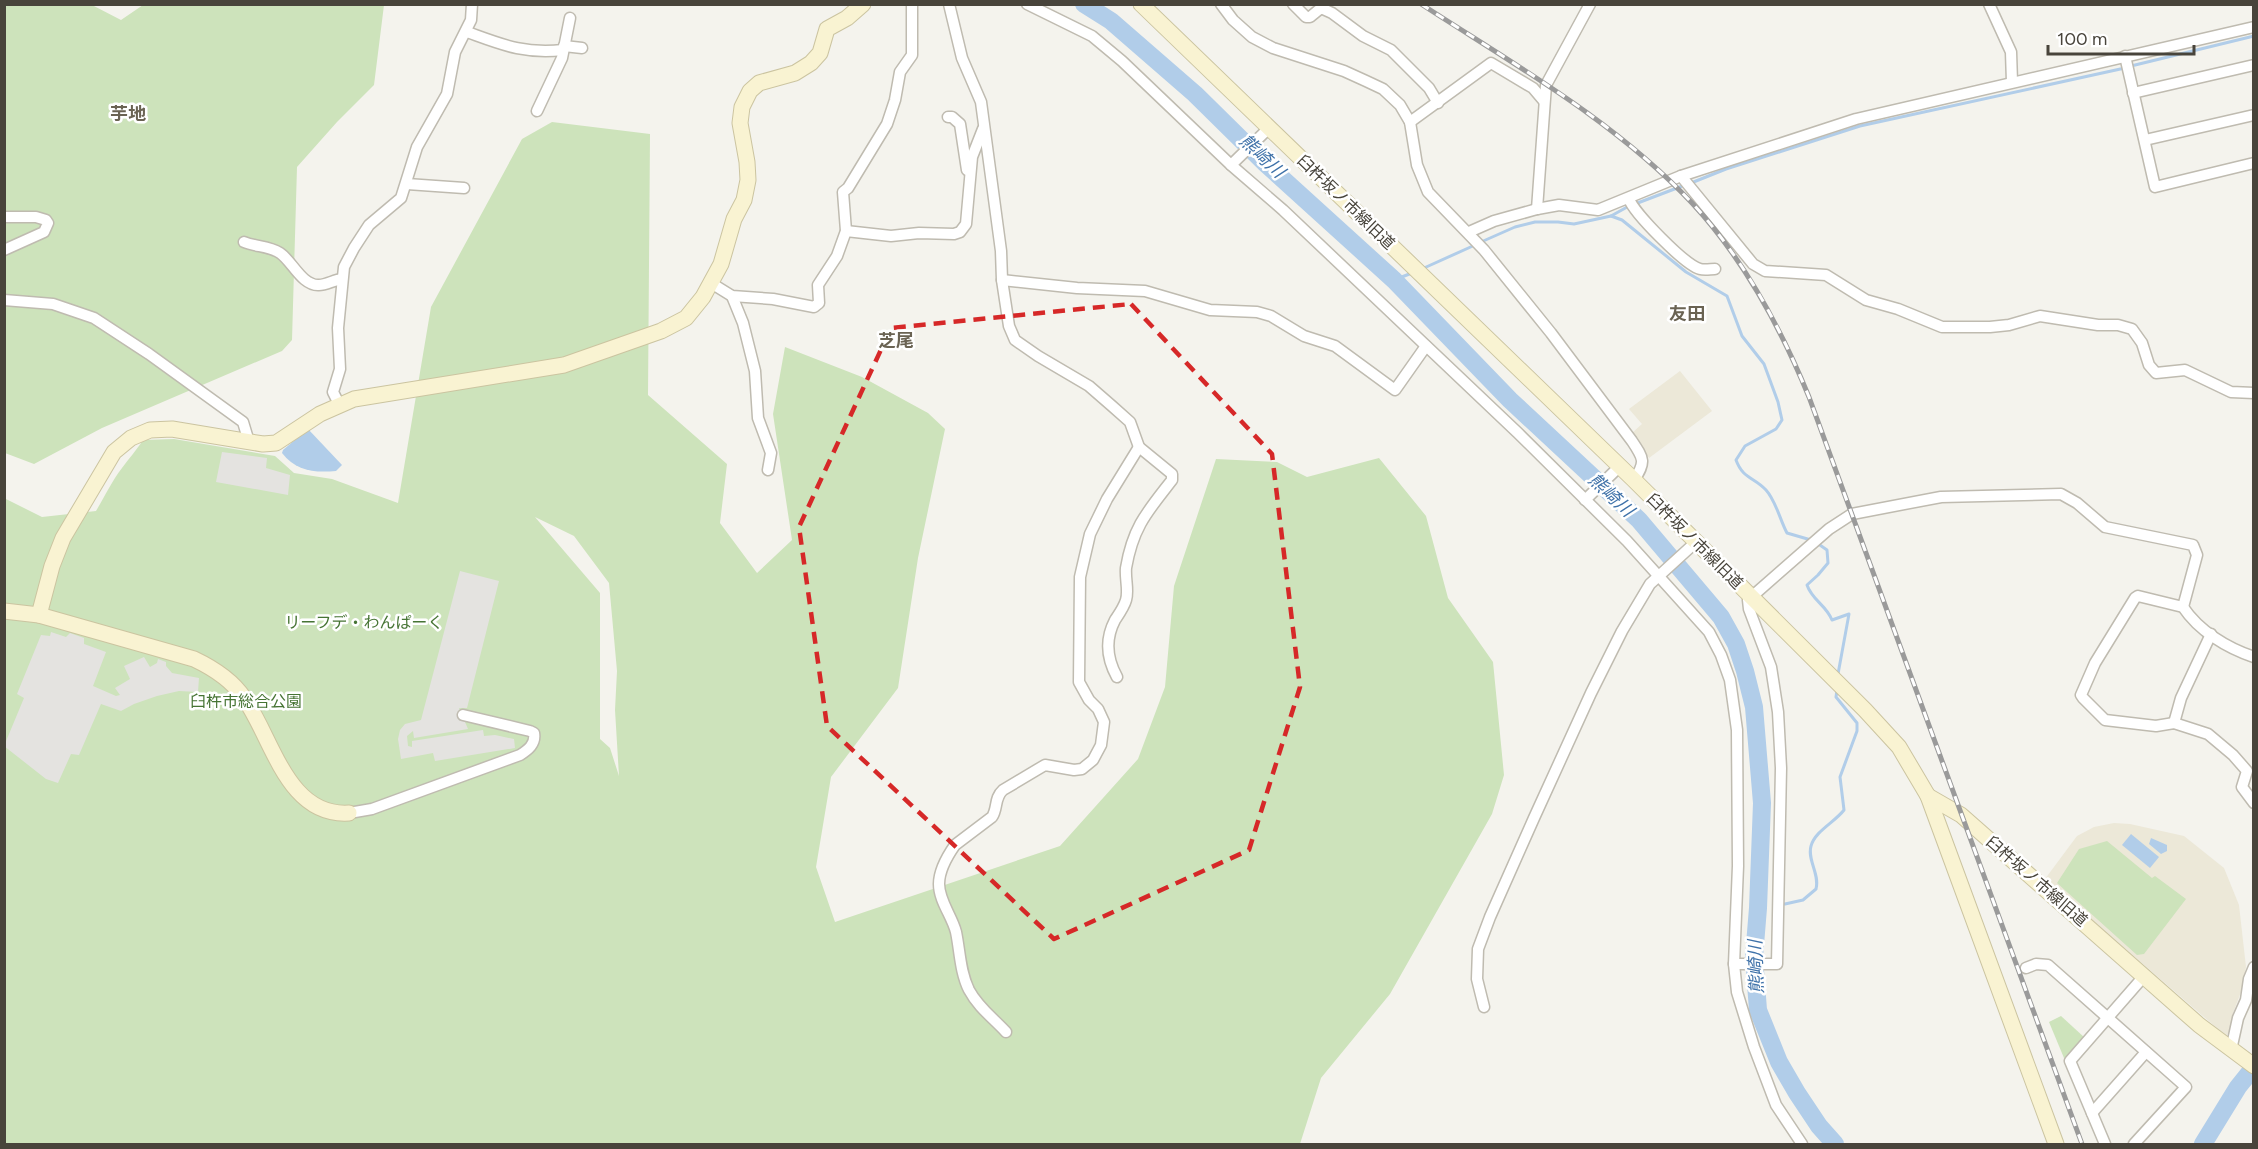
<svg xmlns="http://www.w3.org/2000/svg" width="2258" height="1149" font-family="Figtree,'Noto Sans JP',sans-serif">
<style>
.education{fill:#ece8d8}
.green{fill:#cde3bb;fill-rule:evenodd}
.parking{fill:#e4e3e0}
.water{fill:#b1cde9}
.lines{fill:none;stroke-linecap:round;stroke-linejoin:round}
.stream{stroke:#b1cde9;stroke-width:3}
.river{stroke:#b1cde9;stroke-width:18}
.street-casing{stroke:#bfbbb0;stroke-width:13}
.secondary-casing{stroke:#cbc4a0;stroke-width:17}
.street{stroke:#fff;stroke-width:10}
.secondary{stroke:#f9f3d2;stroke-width:15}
.rail-casing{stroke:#9a9a9a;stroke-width:5}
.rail{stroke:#fff;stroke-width:3;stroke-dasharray:9;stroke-linecap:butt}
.marked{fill:none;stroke:#d62828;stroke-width:4.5;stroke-dasharray:12 8;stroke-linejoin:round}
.labels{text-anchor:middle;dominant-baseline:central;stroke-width:5;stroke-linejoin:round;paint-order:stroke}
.street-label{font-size:16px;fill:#48443b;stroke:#fff}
.park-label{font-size:16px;fill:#467434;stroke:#fff}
.neighbourhood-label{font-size:18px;font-weight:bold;fill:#6a6353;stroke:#fff}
.water-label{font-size:18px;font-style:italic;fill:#3f72a9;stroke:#fff}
</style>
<rect width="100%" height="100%" fill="#f4f3ed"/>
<g class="education">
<polygon points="1680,371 1712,411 1649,458 1632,433 1642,424 1629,409"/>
<polygon points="2114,823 2130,824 2184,836 2224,868 2239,905 2246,967 2241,992 2233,1013 2232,1029 2226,1036 2045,879 2077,836 2094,827"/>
</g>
<g class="green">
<polygon points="11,4 92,5 121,20 143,5 384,5 374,85 337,122 297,167 292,340 282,351 102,428 34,464 5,453 4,7"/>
<path d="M552 122 650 134 648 395 727 464 720 523 757 573 792 540 773 414 785 347 862 377 928 413 945 429 918 558 898 688 831 777 816 867 835 922 1060 846 1138 759 1165 687 1174 586 1216 459 1277 462 1307 477 1379 458 1426 516 1448 598 1493 662 1504 775 1492 814 1390 994 1321 1078 1300 1144H5L4 498 42 517 96 511C105 496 112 481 122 468 129 458 136 451 143 440L174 439 275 456 294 473 332 479 398 503 431 307 522 139ZM535 517 574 536 609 583 617 671 615 710 619 776 610 748 600 739V593Z"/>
<polygon points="2107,841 2152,878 2155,876 2186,899 2144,954 2137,955 2057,883 2079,849"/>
<polygon points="2061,1016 2085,1038 2068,1057 2064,1058 2049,1022"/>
</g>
<g class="parking">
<polygon points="222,452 267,458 266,468 290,475 288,495 216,482"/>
<polygon points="460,571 499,581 467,708 459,708 468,729 414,738 413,731 407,736 408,746 412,747 412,741 483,730 484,736 495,735 514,739 515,748 435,761 433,753 401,759 398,739 400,730 405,724 421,720"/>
<polygon points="51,632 66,637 70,633 84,638 84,644 106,652 93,686 116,696 120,695 115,688 130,679 124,666 144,657 150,667 157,663 158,659 166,662 166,666 172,673 199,678 198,692 179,691 157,696 134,704 121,711 101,704 79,755 71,754 58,783 46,779 4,746 24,698 17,694 41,635 50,636"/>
</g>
<g class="water">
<path d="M308 429 342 465 336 471C314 473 296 471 282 453L283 450Z"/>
<polygon points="2131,834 2159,857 2150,868 2122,845"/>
<polygon points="2151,838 2167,845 2167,851 2161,854 2149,844"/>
</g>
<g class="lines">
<g class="stream">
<polyline points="2131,66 2254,36"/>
<polyline points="1691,183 1726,169 1860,126 2125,68"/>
<polyline points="1635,204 1685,185"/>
<path d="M1611 216 1622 220 1686 272 1727 296 1742 336 1764 364 1778 402 1782 420 1776 429 1745 446 1736 460C1743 479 1754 477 1766 490 1776 501 1780 520 1787 533L1811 540"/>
<polyline points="1481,242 1515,227 1535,222 1558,222 1574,224 1611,216 1629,206"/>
<polyline points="1424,268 1475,245"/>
<polyline points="1394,280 1412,273"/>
<path d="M1817 543 1827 550 1828 563 1818 575 1807 585C1812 600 1826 605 1832 620L1849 614 1838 674"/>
<path d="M1785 904 1803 900 1816 889C1820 874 1807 860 1811 846 1815 831 1835 822 1844 810L1840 777 1857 731V723L1836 697 1837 690"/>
</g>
<g class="river">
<polyline points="1084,4 1111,21 1195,94 1265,163 1394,280 1510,400 1639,520 1721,617 1736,644 1745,671 1754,707 1762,803 1758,908 1754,957 1758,1010 1779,1062 1797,1093 1819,1126 1835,1144"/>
<polyline points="2203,1144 2238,1087 2254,1067"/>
</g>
<g class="street-casing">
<g id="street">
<path d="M949 4 962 58 981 102 1001 251 1002 280 1009 326 1015 340 1038 356 1089 386 1112 406 1130 422 1139 447 1172 474V480C1147 512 1133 527 1126 568 1125 579 1129 591 1126 600 1124 607 1119 614 1115 620 1105 639 1107 659 1117 677"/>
<polyline points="1027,4 1092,36 1122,61 1231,165 1283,210 1518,433 1627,541 1709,632 1721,655 1730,680 1737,730 1738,866 1734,964 1737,992 1754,1047 1776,1105 1802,1144"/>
<path d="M1221 4 1233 20 1252 37 1273 48 1344 71 1366 81 1383 89 1400 105 1410 122 1417 165 1428 192 1484 250 1551 333 1632 441C1644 459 1646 462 1634 480"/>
<polyline points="1293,4 1306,17 1310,17 1321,8 1332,13 1363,36 1391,50 1429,88 1438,103"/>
<polyline points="1989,4 2011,52 2012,82"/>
<path d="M467 32C503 45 523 54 563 50"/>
<polyline points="564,46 582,48"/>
<polyline points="2125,56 2155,187 2254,163"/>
<polyline points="2133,93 2254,65"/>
<polyline points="537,111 562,58 570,18"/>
<polyline points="948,117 952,117 960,124 967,170"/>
<polyline points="1410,122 1491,63 1533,88 1544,101"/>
<polyline points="2145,140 2254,115"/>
<polyline points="1231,165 1269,128"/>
<polyline points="1681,176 1753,264 1765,271 1826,275 1866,300 1898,309 1942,327 1990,327 2009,325 2040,316 2098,325 2118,325 2132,329 2142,343 2149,365 2156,373 2185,370 2231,392 2254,393"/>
<polyline points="407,184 464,188"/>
<path d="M1629 199C1634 213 1685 265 1700 269 1704 270 1711 269 1715 269"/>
<polyline points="1537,209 1546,85 1590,4"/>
<polyline points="4,217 36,217 46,220 48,223 44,232 4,250"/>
<polyline points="846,231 891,236 919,233 954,234 960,232 966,224 972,157 983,129"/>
<polyline points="1469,232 1494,221 1537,209 1559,205 1598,210 1681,176 1856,119 2254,27"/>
<path d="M244 242C256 247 269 246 280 253 292 261 302 286 319 285 326 285 334 280 342 279"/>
<polyline points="1002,280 1077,288 1145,291 1210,310 1257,312 1271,316 1304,336 1335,346 1395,390 1426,346"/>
<polyline points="711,283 732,296 773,299 814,307 819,303 818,285 837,256 846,231 843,192 848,188 887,124 895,100 900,72 912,55 912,4"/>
<polyline points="732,296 743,323 755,371 758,418 771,453 768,470"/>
<polyline points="4,300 53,304 94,318 149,354 243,422 249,442"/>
<polyline points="340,406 333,392 340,369 338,328 344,267 354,248 369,225 401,198 417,147 447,94 455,52 471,20 472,4"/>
<polyline points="1585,500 1620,466"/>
<path d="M2254 657C2227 648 2199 631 2183 607L2138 596 2135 598 2095 663 2081 695 2083 698 2105 720 2156 726 2174 723 2208 734 2233 755 2247 771 2242 787 2254 803"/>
<polyline points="2174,723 2181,698 2211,634"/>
<path d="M349 813 372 809 520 755C528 750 536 744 534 733L530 731 463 715"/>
<polyline points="1734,964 1777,964 1781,768 1778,712 1771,667 1749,609 1748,600 1829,529 1852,514 1941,497 2061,494 2077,503 2105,527 2193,545 2197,555 2183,607"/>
<polyline points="2026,968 2036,964 2048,965 2186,1087 2134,1144"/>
<polyline points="1484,1007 1477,979 1478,949 1490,917 1534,818 1591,693 1622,631 1650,584 1696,542"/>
<path d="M1006 1032C993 1018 978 1007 969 990 960 972 960 951 956 932 952 916 939 901 939 884 939 871 948 855 955 845L992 817C998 808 994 798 1003 790L1045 765 1074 770 1082 769 1093 760 1101 745 1104 722 1098 709 1089 700 1079 682 1080 577 1090 534 1107 499 1139 447"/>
<polyline points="2231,1050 2238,1018 2246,1000 2249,979 2254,967"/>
<polyline points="2092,1113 2146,1052"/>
<polyline points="2105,1144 2070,1061 2145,975"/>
</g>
</g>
<g class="secondary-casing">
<g id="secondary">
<polyline points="1141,4 1634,480 1865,710 1899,747 1928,796 2056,1144"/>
<path d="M4 611 39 615 194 659C213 668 232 680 244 698 273 739 287 817 349 813"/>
<polyline points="39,615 52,566 63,538 114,452 131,438 150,430 172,429 263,444 276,443 320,414 354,399 564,365 661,331 686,318 703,297 721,264 734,219 744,200 748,180 747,162 740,123 742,107 750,91 759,83 795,73 811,63 820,53 827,29 847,18 863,4"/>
<polyline points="1928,796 1961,815 2199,1025 2254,1066"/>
</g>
</g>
<use href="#street" class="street"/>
<use href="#secondary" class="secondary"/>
<g class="rail-casing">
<path id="rail" d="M1421 4C1515 65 1615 121 1692 203 1744 259 1780 326 1809 397L2082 1144"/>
</g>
<use href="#rail" class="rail"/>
</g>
<path class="marked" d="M1131 304 1272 454 1300 687 1249 850 1054 939 827 726 799 527 891 328Z"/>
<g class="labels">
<g class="street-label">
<text transform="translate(1346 202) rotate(44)">臼杵坂ノ市線旧道</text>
<text transform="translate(1695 541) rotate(45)">臼杵坂ノ市線旧道</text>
<text transform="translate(2037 881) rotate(41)">臼杵坂ノ市線旧道</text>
</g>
<g class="park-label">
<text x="364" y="622">リーフデ・わんぱーく</text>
<text x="246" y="701">臼杵市総合公園</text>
</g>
<g class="neighbourhood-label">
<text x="128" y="114">芋地</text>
<text x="1687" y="314">友田</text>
<text x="896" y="341">芝尾</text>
</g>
<g class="water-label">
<text transform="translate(1262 156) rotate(43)">熊崎川</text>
<text transform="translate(1611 495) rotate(43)">熊崎川</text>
<text transform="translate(1756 967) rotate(-92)">熊崎川</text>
</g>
</g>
<rect width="2258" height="1149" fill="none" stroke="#48443b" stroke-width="12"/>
<path d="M2048 45v9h146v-9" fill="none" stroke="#48443b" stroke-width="3"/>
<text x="2057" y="45" font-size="18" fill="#48443b" stroke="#ffffff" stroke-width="4.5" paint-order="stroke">100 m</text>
</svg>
